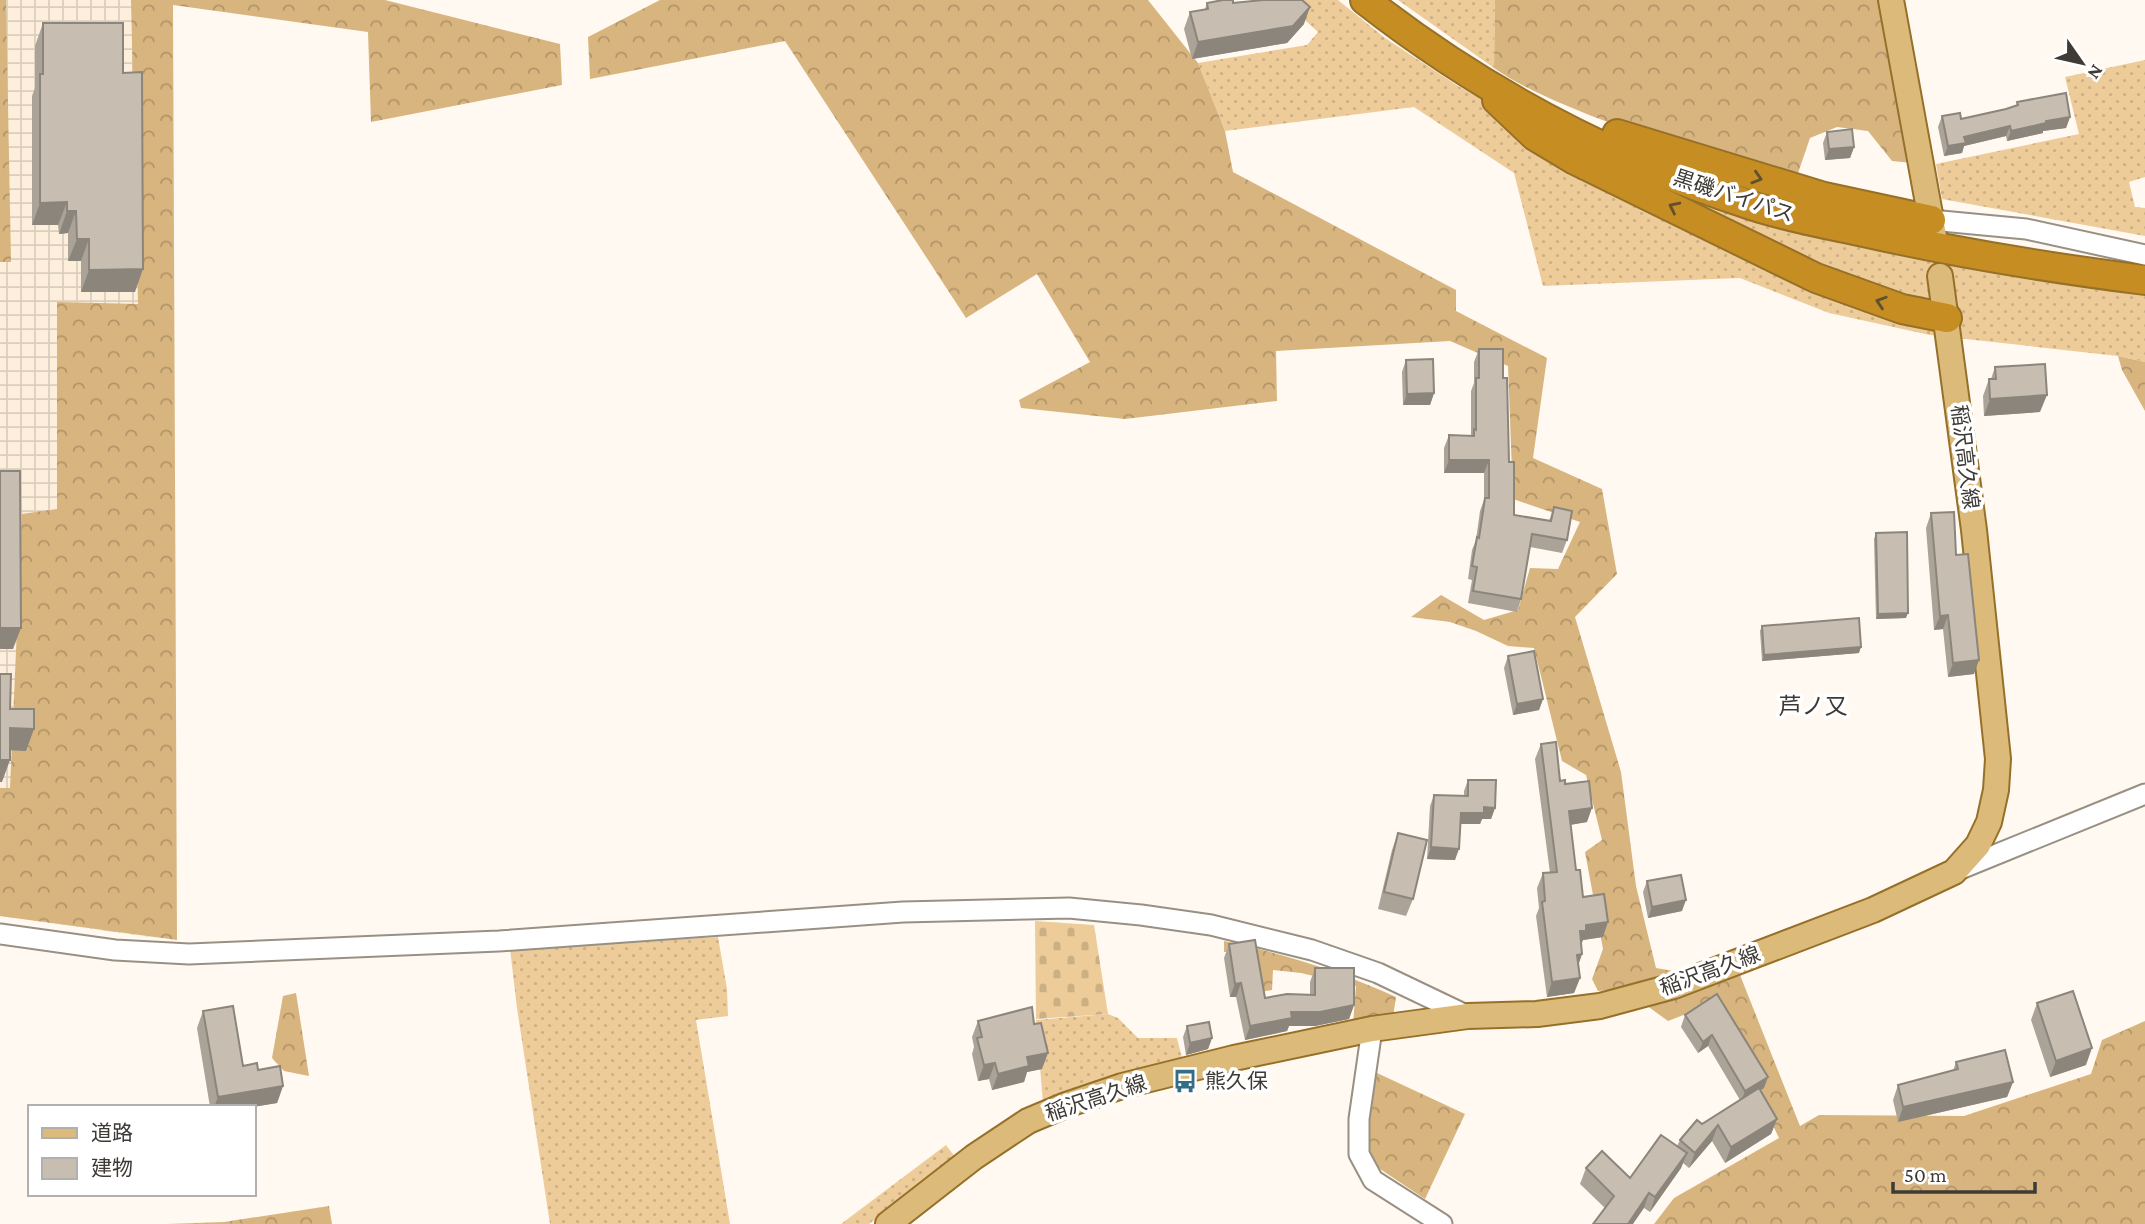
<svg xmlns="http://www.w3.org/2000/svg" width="2145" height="1224" font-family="'Crimson Pro','Noto Sans JP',serif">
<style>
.industrial{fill:url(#industrial-grid)}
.grass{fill:url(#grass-dots)}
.forest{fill:url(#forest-crowns)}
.cemetery{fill:url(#cemetery-stones)}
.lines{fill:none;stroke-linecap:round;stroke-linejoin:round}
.minor-casing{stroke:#999084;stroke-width:23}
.major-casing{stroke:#967029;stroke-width:28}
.highway-casing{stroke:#967029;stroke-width:32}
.minor{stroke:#fff;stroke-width:19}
.major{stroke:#dcbb7a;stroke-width:24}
.highway{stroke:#c58d22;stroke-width:28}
.wall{fill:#aba398}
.shaded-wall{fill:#8b857c}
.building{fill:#c7beb1;stroke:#8b857c;stroke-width:2}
.oneway{stroke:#604f30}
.labels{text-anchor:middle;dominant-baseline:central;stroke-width:7;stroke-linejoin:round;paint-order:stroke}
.street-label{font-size:21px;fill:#3e3a35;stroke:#fff}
.poi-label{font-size:21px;fill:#3e3a35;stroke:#fff;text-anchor:start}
.neighbourhood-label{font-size:23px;fill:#3e3a35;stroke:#fff}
</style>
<defs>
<pattern id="industrial-grid" width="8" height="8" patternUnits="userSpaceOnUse" patternTransform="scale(1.75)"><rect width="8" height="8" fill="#fdefdb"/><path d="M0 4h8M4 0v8" fill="none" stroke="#dacebd"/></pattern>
<pattern id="grass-dots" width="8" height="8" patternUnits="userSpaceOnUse" patternTransform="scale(1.75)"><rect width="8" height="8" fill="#edcc99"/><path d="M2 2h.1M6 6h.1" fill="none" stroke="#ccb084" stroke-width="1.8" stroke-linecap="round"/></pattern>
<pattern id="forest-crowns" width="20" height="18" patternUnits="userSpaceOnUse" patternTransform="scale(1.75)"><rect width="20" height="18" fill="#d8b57e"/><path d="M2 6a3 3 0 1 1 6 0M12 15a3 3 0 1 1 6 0" fill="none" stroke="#b19468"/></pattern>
<pattern id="cemetery-stones" width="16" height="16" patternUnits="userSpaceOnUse" patternTransform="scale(1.75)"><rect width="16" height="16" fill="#edcc99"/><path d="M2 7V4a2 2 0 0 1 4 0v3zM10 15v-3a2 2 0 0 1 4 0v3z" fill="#ccb084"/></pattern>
</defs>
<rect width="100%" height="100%" fill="#fff9f1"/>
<polygon class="industrial" points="0,0 144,0 156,938 0,916"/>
<g class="grass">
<polygon points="1283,0 1338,0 1385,38 1458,86 1590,157 2065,282 2145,294 2145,362 2118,356 1930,335 1829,313 1740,278 1543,286 1514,173 1414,107 1225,131 1198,63 1307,45 1318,32"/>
<polygon points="1398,0 1495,0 1494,68"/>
<polygon points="2145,60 2145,177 2129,182 2135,207 2145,208 2145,236 1942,199 1936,164 2079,134 2065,77"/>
<polygon points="718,937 727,989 728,1016 696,1020 730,1224 550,1224 517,1008 510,949"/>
<polygon points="1108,1014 1118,1018 1138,1038 1177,1038 1183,1062 1043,1103 1036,1020"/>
<polygon points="946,1145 955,1157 869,1224 841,1224"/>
</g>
<g class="forest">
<polygon points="0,0 6,0 11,262 0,262"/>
<polygon points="131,0 385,0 560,44 562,85 371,122 368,32 173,5 177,940 0,916 0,788 10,788 22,514 57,509 57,302 138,304"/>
<polygon points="660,0 1148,0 1198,63 1225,131 1233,172 1456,290 1456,311 1547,358 1533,458 1602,489 1617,574 1575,617 1621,772 1636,886 1656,968 1726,980 1740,975 1800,1126 1819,1115 1964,1116 2091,1074 2102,1040 2145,1021 2145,1224 1654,1224 1674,1198 1779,1138 1714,1003 1668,1021 1624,989 1598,991 1592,979 1603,949 1585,852 1602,840 1586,775 1562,761 1534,648 1508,646 1476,631 1450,622 1411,617 1441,595 1484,620 1518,610 1530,568 1558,569 1580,522 1513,499 1508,366 1450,341 1276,351 1277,401 1125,419 1021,408 1019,400 1090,362 1037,274 966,318 785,41 590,79 588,37"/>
<path d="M1495 0H1884L1913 163 1892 161 1868 131 1837 127 1810 138 1796 179C1718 157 1639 137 1565 105 1540 94 1517 84 1494 68Z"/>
<polygon points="2118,356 2145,362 2145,411 2122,370"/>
<path d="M1224 941C1282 953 1342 972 1396 997L1393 1017 1353 1024 1356 986 1301 973 1273 970 1272 990 1260 992 1252 952H1224Z"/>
<polygon points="296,993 309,1076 284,1071 272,1058 283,996"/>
<polygon points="1377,1073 1465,1114 1425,1199 1374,1165 1365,1138"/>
<polygon points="329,1206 332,1224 167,1224 224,1222"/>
</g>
<polygon class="cemetery" points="1035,921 1094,925 1108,1014 1036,1019"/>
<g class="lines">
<g class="minor-casing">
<g id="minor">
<polyline points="1931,220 2026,229 2145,255"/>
<polyline points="1958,870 2145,794"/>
<polyline points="0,934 115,950 189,954 499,941 903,912 1069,908 1141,915 1211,925 1312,950 1378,973 1468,1016"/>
<polyline points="1372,1029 1359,1119 1359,1154 1373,1180 1442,1224"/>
</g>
</g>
<g class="major-casing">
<g id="major">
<polyline points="1891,0 1934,236"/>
<polyline points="888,1224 974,1157 1028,1121 1066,1105 1122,1086 1234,1058 1372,1029 1468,1016 1537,1014 1600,1006 1674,986 1873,910 1954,872 1978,845 1989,822 1996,790 1998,759 1974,530 1940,276"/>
</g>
</g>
<g class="highway-casing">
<g id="highway">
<path d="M1365 0C1480 90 1612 160 1751 205 1787 217 1826 224 1864 232 1957 253 2050 268 2145 280"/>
<polyline points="1497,100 1535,136 1575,160 1816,278 1902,309 1947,318"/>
<polyline points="1617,134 1824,197 1931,220"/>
</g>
</g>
<use href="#minor" class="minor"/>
<use href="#major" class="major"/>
<use href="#highway" class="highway"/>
</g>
<g class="wall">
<polygon points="1207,3 1233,3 1304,24 1287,43 1192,59 1184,29 1190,12 1205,9"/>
<polygon points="43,23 123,73 135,292 81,292 81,261 68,261 68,233 59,234 58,225 32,225 32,96 35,88 35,46"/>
<polygon points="2017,102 2070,117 2066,128 2043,131 2043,133 2007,141 2006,136 1964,146 1962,153 1944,156 1938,127 1942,116 1961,119 2006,109 2016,106"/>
<polygon points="1827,132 1854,147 1850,158 1825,160 1823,143"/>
<polygon points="1479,349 1503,378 1509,462 1514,515 1549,521 1554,507 1567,540 1562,553 1530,547 1521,599 1517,612 1468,603 1472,580 1468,579 1472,550 1476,540 1480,511 1484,500 1484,473 1444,473 1444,448 1449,435 1471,436 1471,391 1474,383 1474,362"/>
<polygon points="1406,360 1434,393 1430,405 1403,405 1402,372"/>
<polygon points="1995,367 2040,412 1984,416 1983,396 1989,379 1991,379"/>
<polygon points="1931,513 1956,555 1974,674 1948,677 1943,629 1934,630 1926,528"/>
<polygon points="1876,533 1906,618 1876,619 1874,539"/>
<polygon points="1762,626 1859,653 1762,661 1760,631"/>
<polygon points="1508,656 1543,699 1539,710 1513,715 1504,668"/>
<polygon points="1541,744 1560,781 1565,784 1587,822 1570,825 1576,870 1583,897 1603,937 1583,940 1581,944 1582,954 1578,965 1580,978 1574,993 1547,997 1536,916 1539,908 1537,888 1543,873 1550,873 1535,759"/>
<polygon points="1468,780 1495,808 1491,819 1482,819 1480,824 1461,824 1455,860 1427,859 1430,806 1434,795 1464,796 1464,791"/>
<polygon points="1398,833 1413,899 1406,916 1378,909 1392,850"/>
<polygon points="1647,881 1682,911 1648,918 1643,892"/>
<polygon points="1229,944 1265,998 1310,995 1310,982 1315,968 1354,1005 1349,1019 1315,1026 1289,1026 1287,1031 1245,1040 1236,997 1230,997 1224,958"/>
<polygon points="1717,994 1764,1088 1760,1091 1777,1119 1771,1134 1725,1163 1712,1141 1689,1168 1683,1163 1681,1168 1650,1212 1644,1208 1605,1208 1580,1184 1586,1168 1630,1178 1677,1146 1680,1140 1702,1124 1740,1100 1708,1046 1698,1053 1681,1027 1685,1015"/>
<polygon points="2037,1003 2086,1065 2050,1077 2031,1020"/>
<polygon points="203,1011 243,1066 258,1070 283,1086 277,1103 253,1107 210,1107 197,1028"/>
<polygon points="978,1021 1034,1024 1042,1069 1027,1072 1024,1082 992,1090 989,1079 978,1081 972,1054 974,1047 972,1037"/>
<polygon points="1187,1026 1212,1038 1208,1049 1186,1055 1183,1037"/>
<polygon points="1956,1062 2013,1082 2007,1097 1898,1122 1893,1100 1898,1085 1953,1071"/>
</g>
<g class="shaded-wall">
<polygon points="1310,7 1304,24 1287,43 1192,59 1198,42"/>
<polygon points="2070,117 2066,128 2043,131 2043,133 2007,141 2011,131 2046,121"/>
<polygon points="2010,126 2006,136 1964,146 1962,153 1944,156 1948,146 1964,137"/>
<polygon points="1854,147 1850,158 1825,160 1829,149"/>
<polygon points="67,202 58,225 32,225 40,203"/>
<polygon points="67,211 76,211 68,233 59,234"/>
<polygon points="77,239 89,239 81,261 68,261"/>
<polygon points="143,269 135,292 81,292 89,270"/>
<polygon points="1434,393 1430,405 1403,405 1407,394"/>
<polygon points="2047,395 2040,412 1984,416 1990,399"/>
<polygon points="1449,460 1489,460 1484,473 1444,473"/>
<polygon points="1908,613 1906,618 1876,619 1878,614"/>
<polygon points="1948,615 1943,629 1934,630 1940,616"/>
<polygon points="0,628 21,628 13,649 0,649"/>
<polygon points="1861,647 1859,653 1762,661 1764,655"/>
<polygon points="1979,660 1974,674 1948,677 1953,663"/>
<polygon points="1543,699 1539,710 1513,715 1517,704"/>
<polygon points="10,728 34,729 26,751 2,750"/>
<polygon points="0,760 10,760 2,782 0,782"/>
<polygon points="1484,807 1495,808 1491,819 1482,819 1480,824 1457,824 1461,813"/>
<polygon points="1592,808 1587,822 1563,826 1569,811"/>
<polygon points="1431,847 1459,849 1455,860 1427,859"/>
<polygon points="1686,900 1682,911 1648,918 1652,907"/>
<polygon points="1608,922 1603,937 1583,940 1581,945 1580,931 1586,925"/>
<polygon points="1582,954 1577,969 1577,955"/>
<polygon points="1580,978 1574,993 1547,997 1552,982"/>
<polygon points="1241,983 1236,997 1230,997 1235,984"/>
<polygon points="1354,1005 1349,1019 1315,1026 1289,1026 1287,1031 1245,1040 1250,1026 1291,1012"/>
<polygon points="1712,1035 1708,1046 1698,1053 1703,1042"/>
<polygon points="1212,1038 1208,1049 1186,1055 1190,1043"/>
<polygon points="2092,1048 2086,1065 2050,1077 2056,1061"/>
<polygon points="1048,1053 1042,1069 1027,1072 1024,1082 992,1090 998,1074 1027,1057"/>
<polygon points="995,1063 989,1079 978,1081 984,1065"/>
<polygon points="1768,1077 1764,1088 1741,1102 1745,1091"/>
<polygon points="2013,1082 2007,1097 1898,1122 1903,1107"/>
<polygon points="283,1086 277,1103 253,1107 214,1107 218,1097"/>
<polygon points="1777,1119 1771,1134 1725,1163 1731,1147"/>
<polygon points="1718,1125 1712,1141 1689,1168 1695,1153"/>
<polygon points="1687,1153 1681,1168 1650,1212 1655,1197"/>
<polygon points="1649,1193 1644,1208 1633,1224 1628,1224"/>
</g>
<g class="building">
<polygon points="1223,0 1233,0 1233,3 1263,0 1302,0 1310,7 1293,26 1198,42 1190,12 1208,9 1207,3"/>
<polygon points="43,23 123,23 123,73 142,72 143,269 89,270 89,239 77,239 76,211 67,211 67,202 40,203 40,74 43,74"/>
<polygon points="2066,93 2070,117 2046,121 2046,123 2011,131 2010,126 1964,137 1966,143 1948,146 1942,116 1960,113 1961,119 2006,109 2018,105 2017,102"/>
<polygon points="1852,129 1854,147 1829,149 1827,132"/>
<polygon points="1479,349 1503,349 1503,378 1507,378 1509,462 1514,462 1514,515 1551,521 1554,507 1572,511 1567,540 1532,534 1521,599 1473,591 1477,567 1472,566 1477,537 1479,538 1485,498 1489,498 1489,460 1449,460 1449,435 1474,436 1474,429 1476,430 1476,378 1479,378"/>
<polygon points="1433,359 1434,393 1407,394 1406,360"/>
<polygon points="2045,364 2047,395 1990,399 1989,379 1996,379 1995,367"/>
<polygon points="0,471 20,471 21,628 0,628"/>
<polygon points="1954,512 1956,555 1968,554 1979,660 1953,663 1948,615 1940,616 1931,513"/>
<polygon points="1907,532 1908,613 1878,614 1876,533"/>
<polygon points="1859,618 1861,647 1764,655 1762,626"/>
<polygon points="1534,651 1543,699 1517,704 1508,656"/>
<polygon points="0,674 11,674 10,709 34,709 34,729 10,728 10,760 0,760"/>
<polygon points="1556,742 1560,781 1565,780 1565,784 1589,781 1592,808 1569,811 1576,870 1580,870 1583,897 1604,894 1608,922 1586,925 1586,931 1580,931 1582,954 1577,955 1580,978 1552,982 1542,902 1545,901 1543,873 1557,872 1541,744"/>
<polygon points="1468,780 1496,780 1495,808 1484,807 1484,813 1461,813 1459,849 1431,847 1434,795 1468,796"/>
<polygon points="1398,833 1427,840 1413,899 1384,892"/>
<polygon points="1681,875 1686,900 1652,907 1647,881"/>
<polygon points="1255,940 1265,998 1287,994 1315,995 1315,968 1354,968 1354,1005 1320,1012 1291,1012 1292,1018 1250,1026 1241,983 1235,984 1229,944"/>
<polygon points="2073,991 2092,1048 2056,1061 2037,1003"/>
<polygon points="1717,994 1768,1077 1745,1091 1712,1035 1703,1042 1685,1015"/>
<polygon points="233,1006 243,1066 257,1063 258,1070 280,1066 283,1086 218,1097 203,1011"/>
<polygon points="1032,1007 1034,1024 1041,1023 1048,1053 1027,1057 1029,1066 998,1074 995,1063 984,1065 977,1038 982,1037 978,1021"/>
<polygon points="1209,1022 1212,1038 1190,1043 1187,1026"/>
<polygon points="2005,1050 2013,1082 1903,1107 1898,1085 1958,1069 1956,1062"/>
<polygon points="1759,1088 1777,1119 1731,1147 1718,1125 1695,1153 1680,1140 1697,1120 1702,1124"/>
<polygon points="1661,1135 1687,1153 1655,1197 1649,1193 1628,1224 1593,1224 1614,1196 1586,1168 1602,1151 1630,1178"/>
</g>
<defs><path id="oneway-chevron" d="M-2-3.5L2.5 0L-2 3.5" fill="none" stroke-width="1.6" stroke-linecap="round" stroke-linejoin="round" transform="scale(1.75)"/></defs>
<g class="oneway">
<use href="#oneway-chevron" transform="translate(1757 178) rotate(17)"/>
<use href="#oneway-chevron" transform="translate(1674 207) rotate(-154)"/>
<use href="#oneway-chevron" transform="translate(1881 302) rotate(-162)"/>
</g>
<defs>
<g id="bus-bare" transform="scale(1.89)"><path d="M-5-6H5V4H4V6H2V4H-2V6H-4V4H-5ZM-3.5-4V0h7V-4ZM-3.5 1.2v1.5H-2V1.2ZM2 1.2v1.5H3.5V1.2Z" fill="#336e86" stroke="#fff" stroke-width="2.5" paint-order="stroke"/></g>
</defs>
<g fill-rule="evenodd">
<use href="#bus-bare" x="1185" y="1081"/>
</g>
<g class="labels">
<g class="street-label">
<text transform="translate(1734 196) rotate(18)">黒磯バイパス</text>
<text transform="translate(1965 457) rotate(83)">稲沢高久線</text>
<text transform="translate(1710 971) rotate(-20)">稲沢高久線</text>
<text transform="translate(1096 1098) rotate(-18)">稲沢高久線</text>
</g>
<g class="poi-label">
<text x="1205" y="1081">熊久保</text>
</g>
<g class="neighbourhood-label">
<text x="1813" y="706">芦ノ又</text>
</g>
</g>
<rect x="28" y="1105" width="228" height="91" fill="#ffffff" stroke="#b2b0ae" stroke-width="2"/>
<rect x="42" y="1128" width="35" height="10" fill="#dcbb7a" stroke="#b2b0ae" stroke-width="2"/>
<text x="91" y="1140" font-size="21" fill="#3e3a35">道路</text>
<rect x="42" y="1158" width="35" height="21" fill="#c7beb1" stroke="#b2b0ae" stroke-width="2"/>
<text x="91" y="1175" font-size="21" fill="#3e3a35">建物</text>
<g transform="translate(2082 63) rotate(124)" stroke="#ffffff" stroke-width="5" paint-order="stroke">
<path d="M0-5L12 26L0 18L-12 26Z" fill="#3e3a35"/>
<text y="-10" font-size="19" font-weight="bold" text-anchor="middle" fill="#3e3a35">N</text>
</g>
<path d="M1893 1182v10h142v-10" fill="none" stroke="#3e3a35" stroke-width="3.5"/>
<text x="1904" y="1182" font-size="21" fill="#3e3a35" stroke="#ffffff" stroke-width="5" paint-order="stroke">50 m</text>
</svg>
